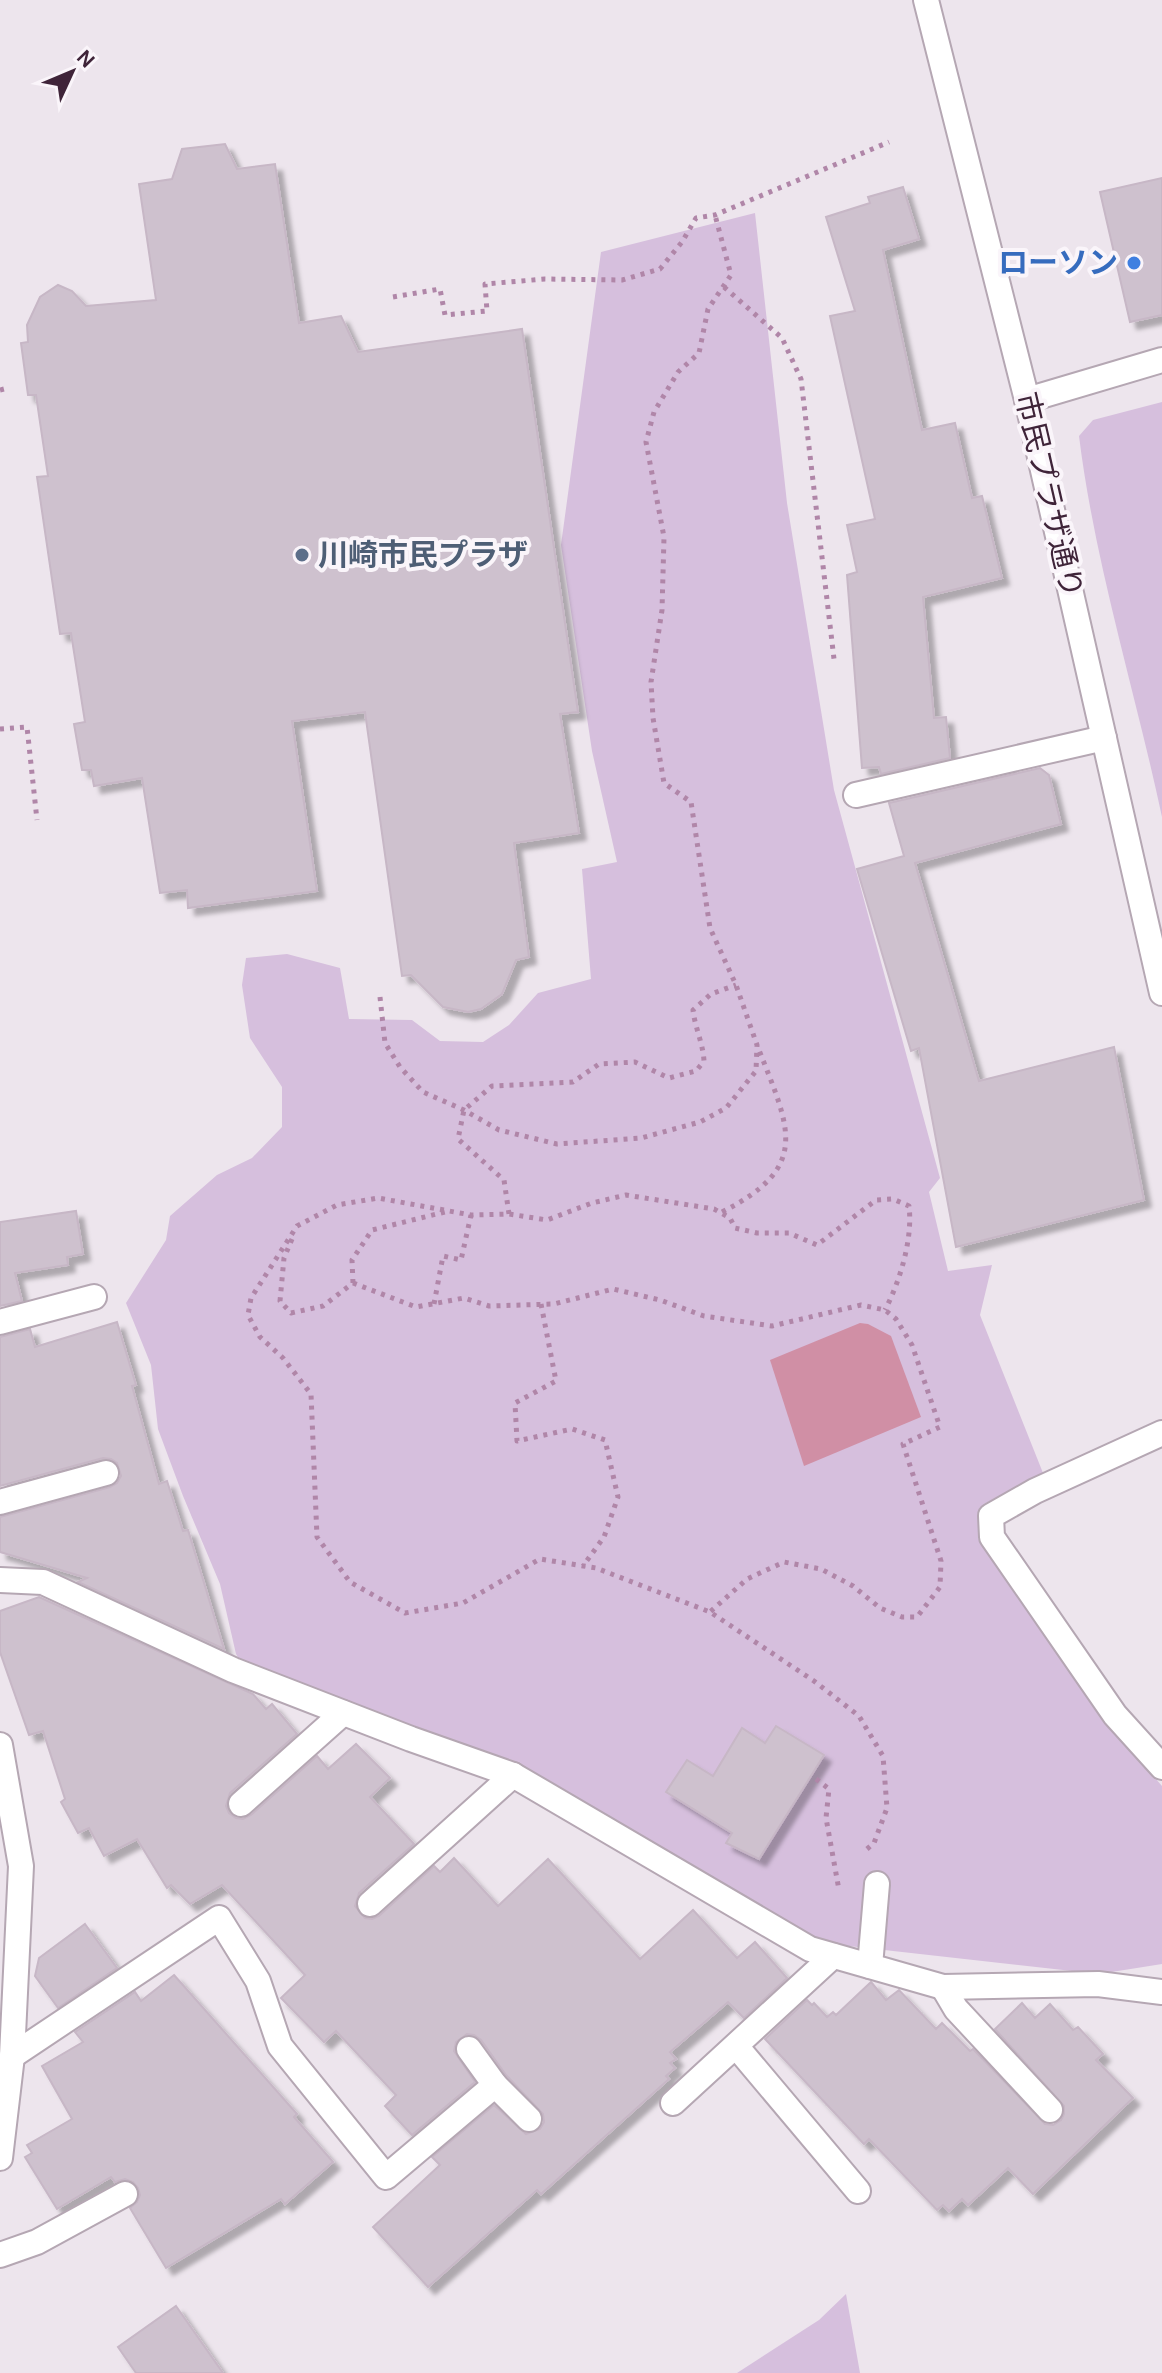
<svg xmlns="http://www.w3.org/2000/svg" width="1162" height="2373" font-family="Karla,'Noto Sans JP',sans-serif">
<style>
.green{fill:#d6bfdd}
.water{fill:#d08fa5}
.building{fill:#cec1ce;stroke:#c7b7c6;stroke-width:2;filter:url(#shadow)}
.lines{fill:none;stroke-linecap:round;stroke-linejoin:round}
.minor-casing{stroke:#b5a7b3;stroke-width:28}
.path{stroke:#b086a8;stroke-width:5;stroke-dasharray:4 6;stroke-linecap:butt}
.minor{stroke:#fff;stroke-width:24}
.shop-dot{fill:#3f7fe0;stroke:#faf5fa;stroke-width:3}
.service-dot{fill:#5c6f8a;stroke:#faf5fa;stroke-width:3}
.labels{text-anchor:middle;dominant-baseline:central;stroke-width:8;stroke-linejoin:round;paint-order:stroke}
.shop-label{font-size:30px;font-weight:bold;fill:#366cbe;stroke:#faf5fa;text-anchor:end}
.street-label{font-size:30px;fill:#3f2439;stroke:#faf5fa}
.service-label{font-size:30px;font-weight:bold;fill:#4e5e75;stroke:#faf5fa;text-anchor:start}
</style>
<defs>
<filter id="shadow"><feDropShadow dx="7" dy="7" stdDeviation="2" flood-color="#0004"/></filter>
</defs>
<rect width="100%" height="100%" fill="#ede5ed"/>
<g class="green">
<polygon points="755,213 787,503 834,790 940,1178 929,1192 948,1271 992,1265 980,1315 1043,1473 984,1504 978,1538 1105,1721 1162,1786 1162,1964 1099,1974 813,1942 610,1819 242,1664 236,1654 220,1584 183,1496 158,1429 151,1365 126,1303 166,1240 170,1216 217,1175 252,1158 282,1127 282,1087 250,1038 242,985 246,958 287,954 340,968 349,1019 412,1020 440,1041 483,1042 509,1025 538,993 591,979 582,869 617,862 592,751 561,545 601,252"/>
<path d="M1162 402V817C1135 690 1095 565 1079 436L1093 420Z"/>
<polygon points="846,2294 860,2373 737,2373 819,2320"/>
</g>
<polygon class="water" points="860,1323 868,1324 891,1336 921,1417 804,1466 770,1360"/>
<g class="building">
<polygon points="225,144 237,169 275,164 299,323 341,316 358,352 522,329 578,712 560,714 579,833 514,843 529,957 516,960 502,994 481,1009 468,1012 443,1007 411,975 402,976 365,712 292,721 317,891 188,908 187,890 160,893 142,778 94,786 91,770 82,770 74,724 85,722 71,633 60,634 37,477 48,476 36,395 28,395 21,343 28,342 27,325 40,297 58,285 72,291 86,306 156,300 139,184 172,179 182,149"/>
<polygon points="1162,178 1162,315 1130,322 1100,192"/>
<polygon points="903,187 919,239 883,250 922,430 955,423 972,498 982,496 1002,578 923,597 934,718 946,717 950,758 881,774 879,767 862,768 847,575 857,572 847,525 875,519 830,316 855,311 826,217 870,203 868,197"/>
<polygon points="1040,768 1049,775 1061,824 915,863 979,1081 1114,1047 1144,1200 956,1247 919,1048 911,1051 857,869 904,856 889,803"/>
<polygon points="76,1211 83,1254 67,1257 68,1265 15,1273 22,1301 0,1306 0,1222"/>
<polygon points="117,1322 136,1385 132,1386 159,1484 167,1481 183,1531 188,1530 224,1649 78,1582 87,1578 0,1552 0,1517 110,1487 117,1483 121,1476 117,1463 111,1459 103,1458 0,1486 0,1337 30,1329 35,1347"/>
<polygon points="39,1597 253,1694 266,1709 272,1704 297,1734 230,1793 226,1806 229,1813 236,1818 243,1819 251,1815 317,1756 328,1769 356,1744 390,1778 370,1797 414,1844 359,1893 355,1906 365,1918 372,1919 379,1916 434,1866 440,1872 454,1858 498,1906 548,1859 640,1959 693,1910 737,1958 755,1942 787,1978 744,2018 728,2002 670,2052 676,2059 670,2063 675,2068 666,2076 669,2079 541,2194 537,2190 428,2287 373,2227 440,2165 432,2157 494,2105 526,2134 540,2129 544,2122 543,2114 506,2075 481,2040 474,2035 467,2034 456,2042 454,2051 475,2082 412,2135 385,2106 396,2095 336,2031 324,2042 281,1998 305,1975 222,1885 190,1904 171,1885 167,1888 137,1839 104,1856 89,1828 78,1833 61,1802 65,1799 43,1731 29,1735 0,1652 0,1611"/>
<polygon points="776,1726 824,1755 759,1859 726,1843 732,1833 666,1792 687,1760 713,1776 742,1728 765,1743"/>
<polygon points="85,1924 117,1968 58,2008 35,1976 39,1958"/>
<polygon points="174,1975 297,2114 294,2117 333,2162 285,2204 281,2199 166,2268 130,2208 137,2202 140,2195 138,2188 133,2182 125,2179 115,2182 111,2177 57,2209 25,2157 32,2153 27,2145 72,2119 42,2066 83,2042 75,2032 135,1992 141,2001"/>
<polygon points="871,1982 886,2000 899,1990 936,2029 942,2023 970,2051 973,2049 1045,2124 1053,2125 1061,2120 1064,2114 1064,2106 995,2029 1022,2003 1035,2018 1050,2004 1073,2030 1078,2027 1103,2054 1096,2060 1133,2098 1033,2194 1008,2168 968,2205 962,2199 949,2211 943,2205 937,2210 869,2139 864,2144 765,2039 807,2000 812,2005 814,2003 827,2017 833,2012 836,2015"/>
<polygon points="176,2306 223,2373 136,2373 118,2347"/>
</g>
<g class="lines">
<g class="minor-casing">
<g id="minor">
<polyline points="926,0 1027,400 1162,993"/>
<polyline points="1027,400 1162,360"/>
<polyline points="856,795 1104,738"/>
<polyline points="0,1322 94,1297"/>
<polyline points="1162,1433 1035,1491 991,1516 992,1537 1115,1715 1162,1767"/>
<polyline points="0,1502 106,1473"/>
<polyline points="0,1580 43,1582 233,1670 411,1739 513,1775 810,1949 943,1987 1098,1984 1162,1992"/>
<polyline points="0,1745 21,1866 12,2056 0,2158"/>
<polyline points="241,1804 343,1713"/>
<polyline points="370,1904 513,1775"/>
<polyline points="870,1966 877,1884"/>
<polyline points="943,1987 956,2009 1050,2110"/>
<polyline points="736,2046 858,2191"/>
<polyline points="12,2056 219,1918 258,1981 280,2046 386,2177 495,2085 469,2049"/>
<polyline points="495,2085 529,2119"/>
<polyline points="673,2103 833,1956"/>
<polyline points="0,2255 37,2242 125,2194"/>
</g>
</g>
<g class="path">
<polyline points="724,287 782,338 801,379 834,659"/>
<polyline points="393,297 440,289 445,315 487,311 485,284 545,279 622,280 660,269 682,242 696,218 715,215 889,142"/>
<polyline points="0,390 4,389"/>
<polyline points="0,729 27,727 37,820"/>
<polyline points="380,997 385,1043 400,1067 423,1092 464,1110 499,1130 557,1144 641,1138 700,1122 726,1108 756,1071 757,1045 736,985 710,928 691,802 664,783 653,718 651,682 662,610 664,537 646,442 654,412 678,372 699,353 708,309 731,275 715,215"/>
<path d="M722 1212C811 1167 790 1129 759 1050"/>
<path d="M509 1214 504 1180 458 1139 464 1110 492 1086 573 1082 599 1064 635 1062 669 1078 696 1071 704 1061C703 1043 695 1028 693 1010L711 994 736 985"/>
<polyline points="292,1239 284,1258 280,1301 291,1313 323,1306 353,1283"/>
<polyline points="353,1283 416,1307 464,1298 489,1306 554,1304 613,1289 660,1300 704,1316 772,1326 861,1305 885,1310 896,1319 912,1345 940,1427 903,1444 941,1561 940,1587 917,1617 902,1617 880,1608 853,1586 821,1569 784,1562 747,1579 710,1612"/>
<polyline points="353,1283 352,1260 372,1230 449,1211"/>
<polyline points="434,1304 443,1256 461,1260 471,1215"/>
<polyline points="541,1304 556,1381 515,1403 517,1441 572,1429 605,1440 618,1497 604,1537 583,1566"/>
<polyline points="816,1779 829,1789 826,1818 839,1890"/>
<path d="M867 1849 874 1843 887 1808 883 1756 859 1716 814 1681 710 1612 596 1568 540 1559 463 1603 405 1613 350 1582 317 1537 311 1394 283 1358 260 1337 248 1315 251 1298 297 1226 337 1205 378 1198 471 1215 509 1214 547 1220 592 1203 626 1195 714 1209 730 1218 735 1228 757 1233H789L817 1245 876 1200 893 1199 909 1206C913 1239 900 1281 885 1310"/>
</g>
<use href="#minor" class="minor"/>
</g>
<circle class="shop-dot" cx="1134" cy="263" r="8"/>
<circle class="service-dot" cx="302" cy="555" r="8"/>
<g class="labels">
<g class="shop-label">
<text x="1118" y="263">ローソン</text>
</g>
<g class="street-label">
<text transform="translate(1049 495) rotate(77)">市民プラザ通り</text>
</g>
<g class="service-label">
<text x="318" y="555">川崎市民プラザ</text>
</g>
</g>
<g transform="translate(72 72) rotate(46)" stroke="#faf5fa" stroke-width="6" paint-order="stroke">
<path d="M0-6L14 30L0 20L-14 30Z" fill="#3f2439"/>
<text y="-12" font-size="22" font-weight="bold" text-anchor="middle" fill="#3f2439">N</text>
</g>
</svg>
